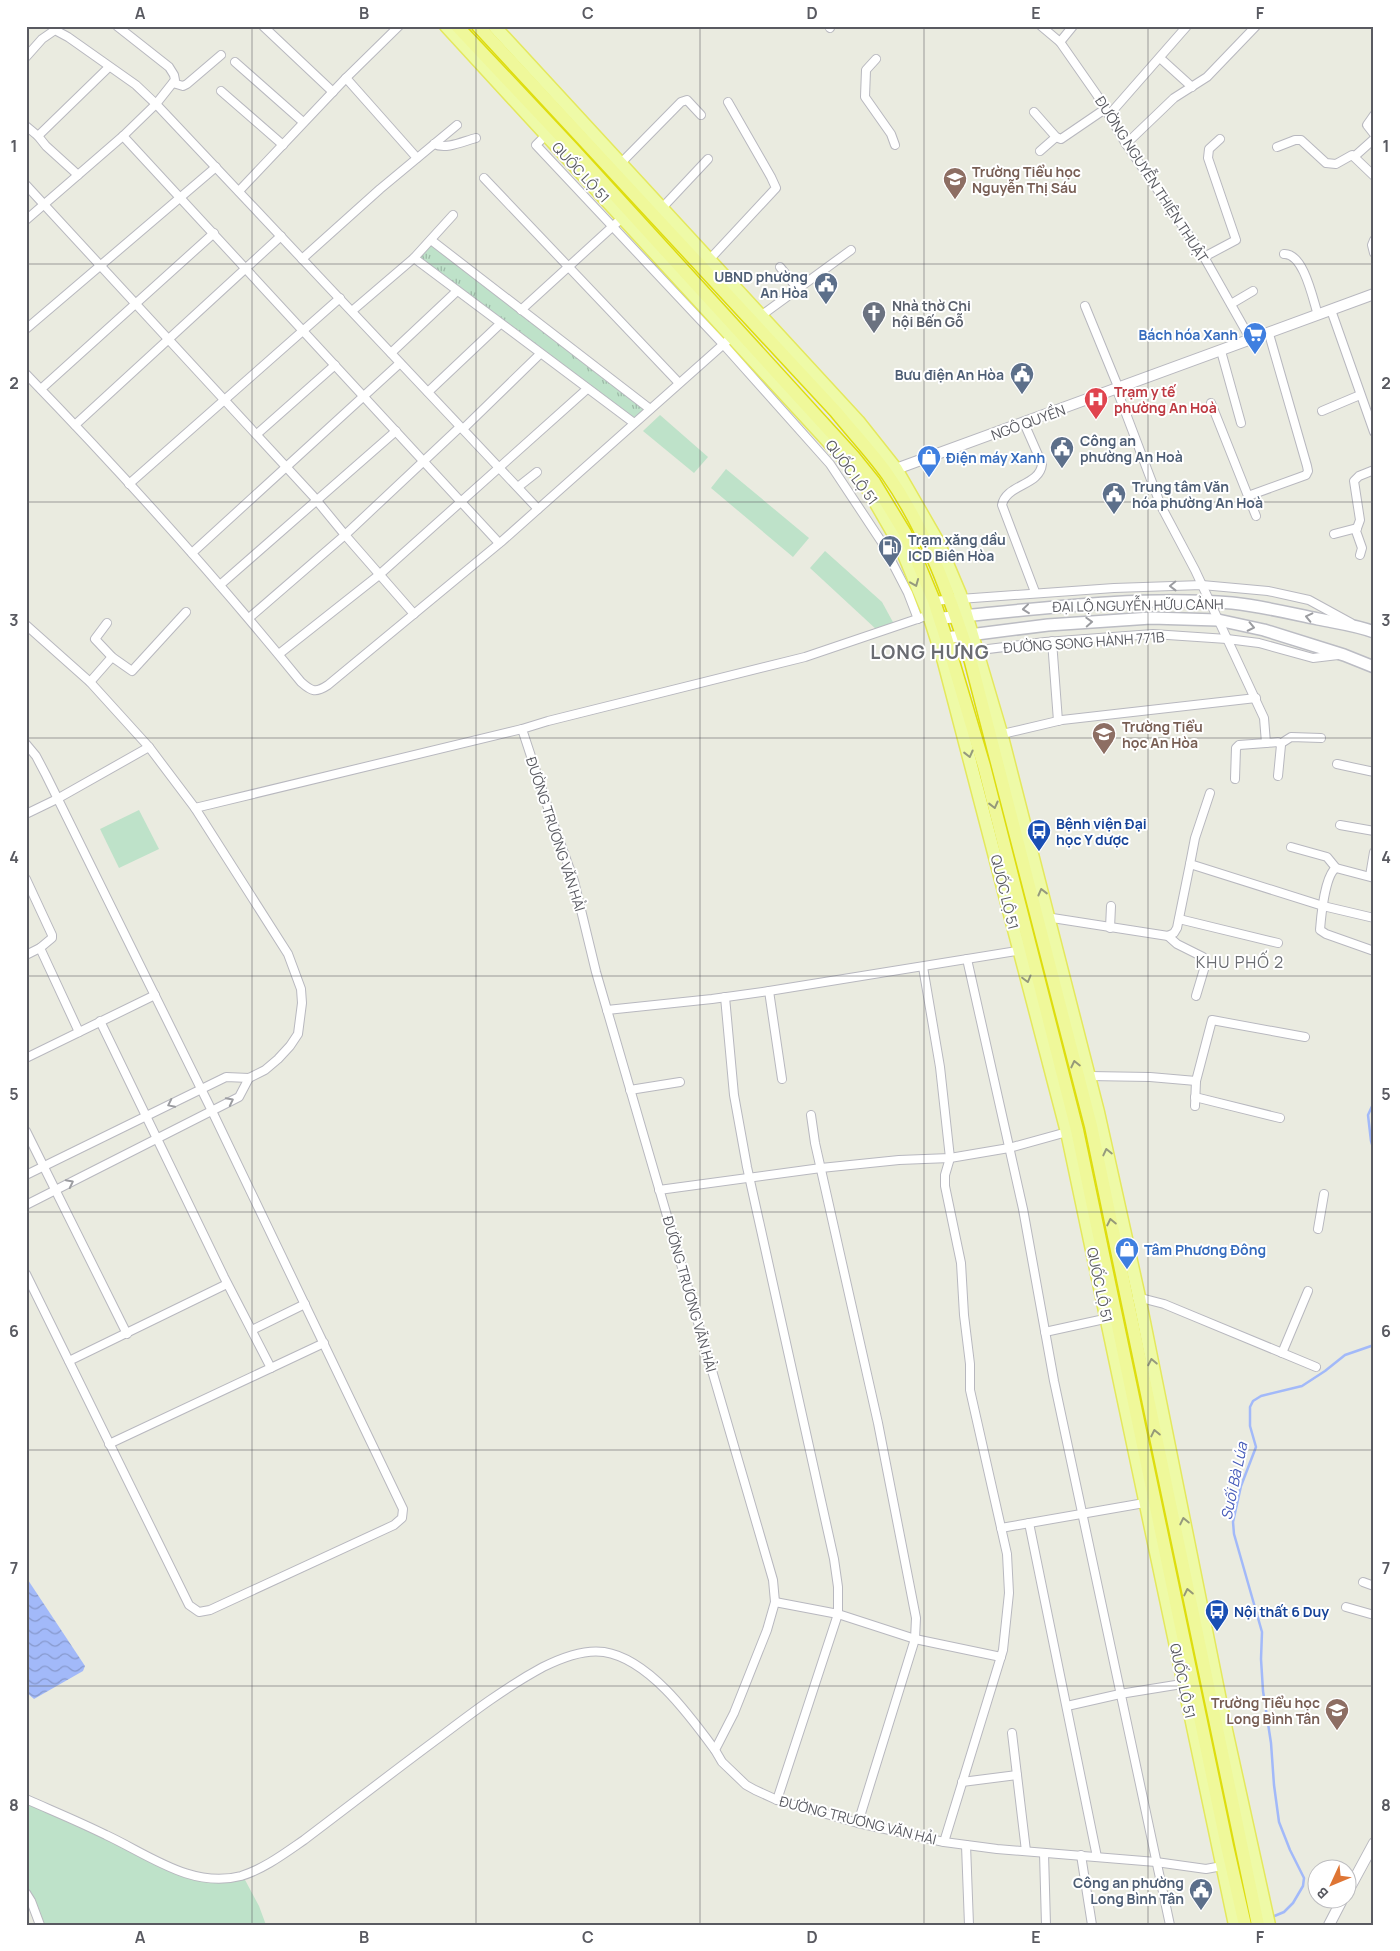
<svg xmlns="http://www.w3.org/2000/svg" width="1400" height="1951" font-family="Manrope,sans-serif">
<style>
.grass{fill:#bee2c9}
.park{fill:url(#park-tufts)}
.water{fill:url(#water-waves)}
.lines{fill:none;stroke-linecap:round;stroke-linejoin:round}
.stream{stroke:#a2b9f9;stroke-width:2.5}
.minor-casing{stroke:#b8b8bf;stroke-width:10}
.tertiary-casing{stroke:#b8b8bf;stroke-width:12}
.secondary-casing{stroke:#bbbcc3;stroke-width:14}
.primary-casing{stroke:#e4e85d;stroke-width:15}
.trunk-casing{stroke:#dedd0e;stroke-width:15}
.minor{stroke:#fff;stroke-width:8}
.tertiary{stroke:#fff;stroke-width:10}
.secondary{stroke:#fff;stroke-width:11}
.primary{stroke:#eefaa7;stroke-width:12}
.trunk{stroke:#eff89a;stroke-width:12}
.oneway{stroke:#959a7d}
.oneway2{stroke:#9b9ca0}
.oneway3{stroke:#959978}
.grid{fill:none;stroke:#595a61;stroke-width:1;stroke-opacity:0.55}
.labels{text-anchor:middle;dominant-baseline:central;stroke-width:4;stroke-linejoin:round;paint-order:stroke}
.education-label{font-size:14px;font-weight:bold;fill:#785e54;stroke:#fff;text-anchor:start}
.street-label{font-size:14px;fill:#595a61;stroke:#fff}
.service-label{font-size:14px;font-weight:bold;fill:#4e5e75;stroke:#fff;text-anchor:end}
.worship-label{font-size:14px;font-weight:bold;fill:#5b616d;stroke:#fff;text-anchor:start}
.shop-label{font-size:14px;font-weight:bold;fill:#366cbe;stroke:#fff;text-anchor:start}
.health-label{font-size:14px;font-weight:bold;fill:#be3a42;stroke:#fff;text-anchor:start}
.transit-label{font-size:14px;font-weight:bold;fill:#164399;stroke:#fff;text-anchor:start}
.water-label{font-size:15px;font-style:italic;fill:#475cba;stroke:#fff}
.quarter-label{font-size:16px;letter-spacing:1px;fill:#6a6c72;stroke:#fff}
.district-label{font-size:19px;font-weight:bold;letter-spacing:1px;fill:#6a6c72;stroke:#fff}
.neatline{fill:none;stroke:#595a61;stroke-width:2}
.grid-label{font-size:16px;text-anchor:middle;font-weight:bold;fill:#595a61}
</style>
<defs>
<pattern id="park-tufts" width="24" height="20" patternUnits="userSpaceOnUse" patternTransform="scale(1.25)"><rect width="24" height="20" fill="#bee2c9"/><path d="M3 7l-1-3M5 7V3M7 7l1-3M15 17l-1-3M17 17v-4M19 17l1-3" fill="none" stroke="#9dbaa7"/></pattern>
<pattern id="water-waves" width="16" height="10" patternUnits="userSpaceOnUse" patternTransform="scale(1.25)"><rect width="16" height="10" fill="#a2b9f9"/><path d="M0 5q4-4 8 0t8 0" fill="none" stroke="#8799cd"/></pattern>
</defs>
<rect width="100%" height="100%" fill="#eaebe0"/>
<g class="grass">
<polygon points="660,415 708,457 694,473 643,431"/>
<polygon points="726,469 809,538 793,557 711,488"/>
<polygon points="825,551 882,602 894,624 877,630 810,568"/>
<polygon points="139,810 159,849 119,868 100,829"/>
<polygon points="26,1802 106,1838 165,1868 190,1878 210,1881 244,1878 259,1906 266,1925 43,1925 34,1900 26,1889"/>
</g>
<polygon class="park" points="431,244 645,409 634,420 418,257"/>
<polygon class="water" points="26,1577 85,1666 83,1671 34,1699 26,1692"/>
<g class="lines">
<g class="stream">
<polyline points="1374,1102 1368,1115 1371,1141 1374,1151"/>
<polyline points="1272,1917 1284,1912 1293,1903 1303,1886 1304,1878 1290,1850 1279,1822 1274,1785 1271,1743 1263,1691 1261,1659 1262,1632 1234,1534 1233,1522 1241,1486 1256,1447 1250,1426 1250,1407 1253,1401 1261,1396 1302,1386 1325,1371 1345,1355 1374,1345"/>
</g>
<g class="minor-casing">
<g id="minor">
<polyline points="263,26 333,92"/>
<polyline points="1041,26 1060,42 1097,95 1126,144 1204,257 1251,340"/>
<polyline points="830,28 831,26"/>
<polyline points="1060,42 1073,26"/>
<polyline points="26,57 42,39 55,30 68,37 136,85 156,104 538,509"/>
<polyline points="1160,58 1192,87"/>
<polyline points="876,59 866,70 865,97 891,134 895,145"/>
<polyline points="235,62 303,122"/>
<polyline points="346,78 417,158"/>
<polyline points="173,83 183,86 187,84 221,55"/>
<polyline points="221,91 283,145"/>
<polyline points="1034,112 1056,137 1061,139 1105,109"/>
<polyline points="1109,115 1187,26"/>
<polyline points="1374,115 1367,125 1374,134"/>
<polyline points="26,126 38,136 109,67"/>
<polyline points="547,134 536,145 723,344 830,464 881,541 908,593 918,619"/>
<polyline points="38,136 46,146 78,175"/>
<polyline points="123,136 499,543"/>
<path d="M434 144C446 150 464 141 476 138"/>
<polyline points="1126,144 1174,98 1207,77 1256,26"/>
<polyline points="1277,147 1295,140 1301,140 1326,163 1336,164 1352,155 1374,176"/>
<polyline points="1040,151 1056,137"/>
<polyline points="1355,156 1374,139"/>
<polyline points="621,163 681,102 687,100 701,115"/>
<polyline points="484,178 679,383"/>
<polyline points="26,185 313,496 345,535 414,614"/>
<polyline points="239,191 346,78 399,26"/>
<polyline points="662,208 708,159"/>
<polyline points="26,220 123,136 156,104 175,80 174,75 169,67 117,26"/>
<polyline points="431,240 650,409"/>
<polyline points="1374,240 1372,245 1374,253"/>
<path d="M1284 254C1304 253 1313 300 1318 315"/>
<polyline points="1204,257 1236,240 1208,158 1209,149 1220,139"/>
<polyline points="414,258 634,423"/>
<polyline points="302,259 380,189 457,125"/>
<polyline points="709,260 776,188 771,177 728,102"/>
<polyline points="780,267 798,289"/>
<polyline points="1231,304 1253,291"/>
<polyline points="1085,306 1119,389"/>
<polyline points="521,310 623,217"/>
<polyline points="1331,310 1374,432"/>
<polyline points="352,311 414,258 453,215"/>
<polyline points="762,315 851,250"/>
<polyline points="26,329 216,167"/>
<polyline points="1221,351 1241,423"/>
<polyline points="391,353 457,291"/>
<path d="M26 374C122 473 214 575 301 682 312 692 316 693 328 685L501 542 735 334"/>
<polyline points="41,389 214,233"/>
<polyline points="1117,390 1161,506 1195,570 1264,718 1266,743 1239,745 1236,748 1235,779"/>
<polyline points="428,392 500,324"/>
<polyline points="1211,403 1248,496 1306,475 1308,471 1307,466 1269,334"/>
<polyline points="1322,411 1360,395"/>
<path d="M1024 423 1042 464C1040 486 1006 484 1002 505L1035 592"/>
<polyline points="75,425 281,236"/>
<polyline points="463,429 540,354"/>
<polyline points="257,434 335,365"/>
<polyline points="129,484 340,298"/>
<polyline points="518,487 537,472"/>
<polyline points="1248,496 1256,516"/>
<polyline points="1334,534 1357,528"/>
<polyline points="192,553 400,363"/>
<polyline points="1360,555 1362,548 1356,531 1360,520 1354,481 1359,476 1374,470"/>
<polyline points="220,585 396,431"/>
<polyline points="932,601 1114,588 1202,585 1268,591 1309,600 1351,623"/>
<polyline points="929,615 805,657 548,721 522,729 552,820 574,881 596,972 773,1580 775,1602 767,1630 734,1713 715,1750 722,1762 746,1785 755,1790 777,1800 858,1823 944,1842 997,1849 1156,1862 1206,1869 1222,1866"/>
<polyline points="249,618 345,535 460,427"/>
<polyline points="107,623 95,639 112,657 132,671 186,612"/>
<polyline points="26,625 90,682 149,747 195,808 288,954 301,989 302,1003 298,1034 290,1046 278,1059 265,1070 249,1078 226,1077 26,1175"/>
<polyline points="1052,641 1058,721"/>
<polyline points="279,654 379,575 587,389"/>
<polyline points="948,654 1045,642 1153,634 1227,639 1259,643 1313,658 1338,655"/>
<polyline points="90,682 112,657"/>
<polyline points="998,735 1062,720 1256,698"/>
<polyline points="1266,743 1278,742 1281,745 1278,776"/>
<polyline points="26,744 36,756 46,775 212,1111 403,1509 402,1518 394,1525 210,1610 199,1612 189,1605 26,1274"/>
<polyline points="1280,744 1291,737 1321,738"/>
<polyline points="1337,764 1374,772"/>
<polyline points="195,808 522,729"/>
<polyline points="26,814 57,799 149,747"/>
<polyline points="1340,825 1374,831"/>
<polyline points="1291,847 1327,857 1336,868 1374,878"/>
<polyline points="1190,864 1195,838 1210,793"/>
<path d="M1336 868C1325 875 1321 917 1320 930L1326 934 1374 951"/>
<polyline points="1370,876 1374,852"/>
<polyline points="26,879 52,935 52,938 40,948 79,1032"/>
<polyline points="1046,917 1168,936 1174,933 1177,928 1190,864 1323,906 1374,918"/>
<polyline points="1179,919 1278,943"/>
<polyline points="1110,928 1111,906"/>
<polyline points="1168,936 1177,944 1203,957 1205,966 1196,996"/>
<polyline points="26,955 40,948"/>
<polyline points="967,959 1023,1209 1054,1381 1170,1925"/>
<polyline points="923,967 940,1067 950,1158 945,1175 945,1186 961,1263 964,1315 970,1364 970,1390 1007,1554 1009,1593 1003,1650 944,1842"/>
<polyline points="769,991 782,1079"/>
<polyline points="725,997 734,1095 747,1167 834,1559 838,1587 838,1614 777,1800"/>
<polyline points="607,1010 712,999 769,991 1023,950"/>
<polyline points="100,1021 224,1277 271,1368"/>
<polyline points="26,1058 155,995"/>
<polyline points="1089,1076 1150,1077 1196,1081"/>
<polyline points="630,1090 680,1082"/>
<polyline points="1195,1097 1280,1118"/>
<polyline points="1195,1106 1196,1081 1212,1020 1305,1037"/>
<polyline points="811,1115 815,1143 878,1423 916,1618 915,1639 858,1823"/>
<polyline points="26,1131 127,1334"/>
<polyline points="659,1190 821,1168 899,1160 950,1158 1009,1148 1067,1132"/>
<polyline points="26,1205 239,1097 249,1078"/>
<polyline points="1318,1229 1324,1194"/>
<polyline points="1137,1297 1164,1304 1316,1367"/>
<polyline points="252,1330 305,1304"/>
<polyline points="1045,1332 1109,1318"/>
<polyline points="1282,1353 1308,1291"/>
<polyline points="69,1361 227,1284"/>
<polyline points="109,1444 324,1343"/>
<polyline points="1029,1523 1097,1857"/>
<polyline points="1001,1528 1150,1502"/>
<polyline points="1363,1582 1374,1586"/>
<polyline points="775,1602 838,1614 915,1639 1001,1657"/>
<polyline points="1346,1607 1374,1615"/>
<polyline points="1067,1706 1120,1694 1188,1683"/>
<polyline points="1012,1733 1026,1851"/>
<polyline points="962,1782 1017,1775"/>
<path d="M26 1799C53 1811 80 1822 106 1835 149 1855 192 1889 241 1876 264 1869 285 1853 304 1840 349 1806 394 1771 440 1737 473 1712 506 1687 543 1667 561 1658 584 1649 604 1652 649 1659 690 1716 715 1750"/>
<polyline points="966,1845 969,1925"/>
<polyline points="1044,1853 1046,1925"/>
<polyline points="1081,1855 1092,1925"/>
<polyline points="26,1893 31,1901 40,1925"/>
</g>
</g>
<g class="tertiary-casing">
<g id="tertiary">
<polyline points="896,469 1374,294"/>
<polyline points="1348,1891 1374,1843"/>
<polyline points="1329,1925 1343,1898"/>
</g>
</g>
<g class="secondary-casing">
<g id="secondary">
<path d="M932 619C1029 610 1135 595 1232 603 1261 606 1289 613 1318 619 1337 623 1355 625 1374 632"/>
<polyline points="938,639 1048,625 1151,618 1218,620 1264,630 1344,655 1374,667"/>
</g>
</g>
<g class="primary-casing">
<g id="primary">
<polyline points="446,26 846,461 866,486 900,545 929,615 944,662 1067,1132 1235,1925"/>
<polyline points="494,26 858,421 896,469 938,542 960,594 1001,733 1098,1112 1139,1297 1226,1730 1269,1925"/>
</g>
</g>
<g class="trunk-casing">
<g id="trunk">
<polyline points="457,26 572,148 853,456 874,482 905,533 916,558 934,601 946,638 984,766 1077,1130 1227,1846 1245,1925"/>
<path d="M478 26 836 412C853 433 872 453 887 474 927 531 950 597 971 662L1091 1126 1258 1925"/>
</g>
</g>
<use href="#minor" class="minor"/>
<use href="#tertiary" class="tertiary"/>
<use href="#secondary" class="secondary"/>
<use href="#primary" class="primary"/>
<use href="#trunk" class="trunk"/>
</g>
<defs><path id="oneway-chevron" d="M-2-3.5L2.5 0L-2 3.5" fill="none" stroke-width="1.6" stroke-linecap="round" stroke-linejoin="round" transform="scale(1.25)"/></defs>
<g class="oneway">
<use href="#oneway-chevron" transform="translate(915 583) rotate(68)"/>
<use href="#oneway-chevron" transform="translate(969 754) rotate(76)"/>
<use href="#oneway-chevron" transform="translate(1042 892) rotate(-104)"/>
<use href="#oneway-chevron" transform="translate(1027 979) rotate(75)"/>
<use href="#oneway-chevron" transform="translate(1107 1152) rotate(-103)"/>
<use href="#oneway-chevron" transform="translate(1152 1362) rotate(-101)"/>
<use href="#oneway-chevron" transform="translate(1184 1521) rotate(-102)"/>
</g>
<g class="oneway2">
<use href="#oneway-chevron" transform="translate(1173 586) rotate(179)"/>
<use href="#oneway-chevron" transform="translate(1026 609) rotate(174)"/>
<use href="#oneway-chevron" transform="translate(1309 617) rotate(-167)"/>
<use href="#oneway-chevron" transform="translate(1089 622) rotate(-3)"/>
<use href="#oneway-chevron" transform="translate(1251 627) rotate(12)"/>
<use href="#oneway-chevron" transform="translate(230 1101) rotate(-27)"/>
<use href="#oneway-chevron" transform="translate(171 1104) rotate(154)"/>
<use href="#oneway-chevron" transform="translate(70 1183) rotate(-27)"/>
</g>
<g class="oneway3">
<use href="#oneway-chevron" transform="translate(994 805) rotate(76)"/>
<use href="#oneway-chevron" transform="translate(1075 1064) rotate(-103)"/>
<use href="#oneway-chevron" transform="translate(1111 1222) rotate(-102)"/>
<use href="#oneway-chevron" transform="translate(1155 1433) rotate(-102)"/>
<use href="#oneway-chevron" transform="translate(1188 1592) rotate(-102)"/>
</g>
<path class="grid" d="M252 26V1925M476 26V1925M700 26V1925M924 26V1925M1148 26V1925M26 264H1374M26 502H1374M26 738H1374M26 976H1374M26 1212H1374M26 1450H1374M26 1686H1374"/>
<defs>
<g id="school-pin" transform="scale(1.25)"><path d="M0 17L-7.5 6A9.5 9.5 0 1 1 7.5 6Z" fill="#8d6e63" stroke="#fff"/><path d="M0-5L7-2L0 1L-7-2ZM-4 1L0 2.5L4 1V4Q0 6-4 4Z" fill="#fff"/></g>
<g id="civic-pin" transform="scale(1.25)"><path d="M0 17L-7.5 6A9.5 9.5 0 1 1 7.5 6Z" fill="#5c6f8a" stroke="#fff"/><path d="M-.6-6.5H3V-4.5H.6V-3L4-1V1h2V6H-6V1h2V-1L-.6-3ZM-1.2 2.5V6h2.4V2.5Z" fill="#fff"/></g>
<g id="church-pin" transform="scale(1.25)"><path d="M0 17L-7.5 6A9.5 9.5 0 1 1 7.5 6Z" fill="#6b7280" stroke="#fff"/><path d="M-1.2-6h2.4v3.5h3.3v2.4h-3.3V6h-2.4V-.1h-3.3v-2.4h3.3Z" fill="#fff"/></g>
<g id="supermarket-pin" transform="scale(1.25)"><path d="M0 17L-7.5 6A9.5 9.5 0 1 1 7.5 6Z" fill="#3f7fe0" stroke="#fff"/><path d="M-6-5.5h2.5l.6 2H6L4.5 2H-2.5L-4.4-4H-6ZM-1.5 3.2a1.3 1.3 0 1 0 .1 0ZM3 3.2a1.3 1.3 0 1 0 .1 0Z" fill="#fff"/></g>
<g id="hospital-pin" transform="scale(1.25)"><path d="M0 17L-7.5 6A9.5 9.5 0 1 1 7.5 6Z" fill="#e0444e" stroke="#fff"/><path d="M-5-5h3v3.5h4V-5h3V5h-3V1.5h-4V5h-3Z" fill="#fff"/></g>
<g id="shop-pin" transform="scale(1.25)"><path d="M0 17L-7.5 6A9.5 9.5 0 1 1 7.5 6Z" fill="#3f7fe0" stroke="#fff"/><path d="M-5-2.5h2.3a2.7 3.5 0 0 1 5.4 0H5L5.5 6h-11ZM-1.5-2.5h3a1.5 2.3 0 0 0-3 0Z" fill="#fff"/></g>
<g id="fuel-pin" transform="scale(1.25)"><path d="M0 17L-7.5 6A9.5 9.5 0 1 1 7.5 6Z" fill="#5c6f8a" stroke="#fff"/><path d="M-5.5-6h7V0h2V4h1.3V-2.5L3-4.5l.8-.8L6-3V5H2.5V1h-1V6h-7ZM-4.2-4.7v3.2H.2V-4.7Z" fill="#fff"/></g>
<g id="bus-pin" transform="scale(1.25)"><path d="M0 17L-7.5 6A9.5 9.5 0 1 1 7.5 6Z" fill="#1a4fb4" stroke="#fff"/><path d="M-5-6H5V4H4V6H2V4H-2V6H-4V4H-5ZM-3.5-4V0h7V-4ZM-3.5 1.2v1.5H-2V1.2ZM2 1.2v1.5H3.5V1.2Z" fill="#fff"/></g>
</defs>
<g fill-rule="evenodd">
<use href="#school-pin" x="955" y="179"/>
<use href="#civic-pin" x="826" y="284"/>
<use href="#church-pin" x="874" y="313"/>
<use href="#supermarket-pin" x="1255" y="334"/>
<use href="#civic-pin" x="1022" y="374"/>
<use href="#hospital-pin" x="1096" y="399"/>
<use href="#civic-pin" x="1062" y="448"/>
<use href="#shop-pin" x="929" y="457"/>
<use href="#civic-pin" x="1114" y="494"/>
<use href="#fuel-pin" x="890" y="547"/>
<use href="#school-pin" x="1104" y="734"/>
<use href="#bus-pin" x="1039" y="831"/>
<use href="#shop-pin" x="1127" y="1249"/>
<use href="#bus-pin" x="1217" y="1611"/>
<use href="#school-pin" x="1337" y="1710"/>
<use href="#civic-pin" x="1201" y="1890"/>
</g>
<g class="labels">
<g class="education-label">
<text x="972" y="171">Trường Tiểu học<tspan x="972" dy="16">Nguyễn Thị Sáu</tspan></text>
<text x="1122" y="726">Trường Tiểu<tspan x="1122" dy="16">học An Hòa</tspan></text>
<text x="1320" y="1702" text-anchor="end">Trường Tiểu học<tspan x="1320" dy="16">Long Bình Tân</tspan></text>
</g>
<g class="street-label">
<text transform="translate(581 172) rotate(47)">QUỐC LỘ 51</text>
<text transform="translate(1152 179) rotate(57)">ĐƯỜNG NGUYỄN THIỆN THUẬT</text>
<text transform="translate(1028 422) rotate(-20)">NGÔ QUYỀN</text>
<text transform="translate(852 472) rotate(53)">QUỐC LỘ 51</text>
<text transform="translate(1138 605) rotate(-1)">ĐẠI LỘ NGUYỄN HỮU CẢNH</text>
<text transform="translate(1084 642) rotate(-4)">ĐƯỜNG SONG HÀNH 771B</text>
<text transform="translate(556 834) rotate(72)">ĐƯỜNG TRƯƠNG VĂN HẢI</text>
<text transform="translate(1005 892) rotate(76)">QUỐC LỘ 51</text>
<text transform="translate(1100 1285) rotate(78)">QUỐC LỘ 51</text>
<text transform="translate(690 1294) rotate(74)">ĐƯỜNG TRƯƠNG VĂN HẢI</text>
<text transform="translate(1183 1681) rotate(78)">QUỐC LỘ 51</text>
<text transform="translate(858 1820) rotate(14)">ĐƯỜNG TRƯƠNG VĂN HẢI</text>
</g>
<g class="service-label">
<text x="808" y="276">UBND phường<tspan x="808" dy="16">An Hòa</tspan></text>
<text x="1004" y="374">Bưu điện An Hòa</text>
<text x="1080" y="440" text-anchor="start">Công an<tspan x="1080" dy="16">phường An Hoà</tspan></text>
<text x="1132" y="486" text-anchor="start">Trung tâm Văn<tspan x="1132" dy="16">hóa phường An Hoà</tspan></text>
<text x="908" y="539" text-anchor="start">Trạm xăng dầu<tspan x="908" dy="16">ICD Biên Hòa</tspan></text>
<text x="1184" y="1882">Công an phường<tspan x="1184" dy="16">Long Bình Tân</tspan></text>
</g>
<g class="worship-label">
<text x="892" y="305">Nhà thờ Chi<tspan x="892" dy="16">hội Bến Gỗ</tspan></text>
</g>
<g class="shop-label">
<text x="1238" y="334" text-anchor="end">Bách hóa Xanh</text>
<text x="946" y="457">Điện máy Xanh</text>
<text x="1144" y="1249">Tâm Phương Đông</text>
</g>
<g class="health-label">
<text x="1114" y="391">Trạm y tế<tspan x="1114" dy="16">phường An Hoà</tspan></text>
</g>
<g class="transit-label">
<text x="1056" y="823">Bệnh viện Đại<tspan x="1056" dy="16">học Y dược</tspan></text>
<text x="1234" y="1611">Nội thất 6 Duy</text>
</g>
<g class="water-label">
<text transform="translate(1234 1481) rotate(-78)">Suối Bà Lúa</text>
</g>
<g class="quarter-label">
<text x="1240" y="962">KHU PHỐ 2</text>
</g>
<g class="district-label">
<text x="930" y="652">LONG HƯNG</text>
</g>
</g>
<rect width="1400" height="1951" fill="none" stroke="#ffffff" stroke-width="55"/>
<g transform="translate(1332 1884) rotate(226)"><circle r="24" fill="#ffffff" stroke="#bdbdc0"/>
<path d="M0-4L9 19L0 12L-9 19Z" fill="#de7534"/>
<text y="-8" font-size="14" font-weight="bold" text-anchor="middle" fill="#595a61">B</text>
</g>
<rect x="28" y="28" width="1344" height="1896" class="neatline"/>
<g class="grid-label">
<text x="140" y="19">A</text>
<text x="364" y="19">B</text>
<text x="588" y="19">C</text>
<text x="812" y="19">D</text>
<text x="1036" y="19">E</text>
<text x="1260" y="19">F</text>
<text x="14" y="152">1</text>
<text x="1386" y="152">1</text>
<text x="14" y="389">2</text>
<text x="1386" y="389">2</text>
<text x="14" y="626">3</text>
<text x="1386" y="626">3</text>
<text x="14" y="863">4</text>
<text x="1386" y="863">4</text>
<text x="14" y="1100">5</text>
<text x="1386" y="1100">5</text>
<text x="14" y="1337">6</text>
<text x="1386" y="1337">6</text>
<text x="14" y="1574">7</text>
<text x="1386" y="1574">7</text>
<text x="14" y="1811">8</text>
<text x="1386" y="1811">8</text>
<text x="140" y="1943">A</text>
<text x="364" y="1943">B</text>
<text x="588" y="1943">C</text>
<text x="812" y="1943">D</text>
<text x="1036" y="1943">E</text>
<text x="1260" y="1943">F</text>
</g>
</svg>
